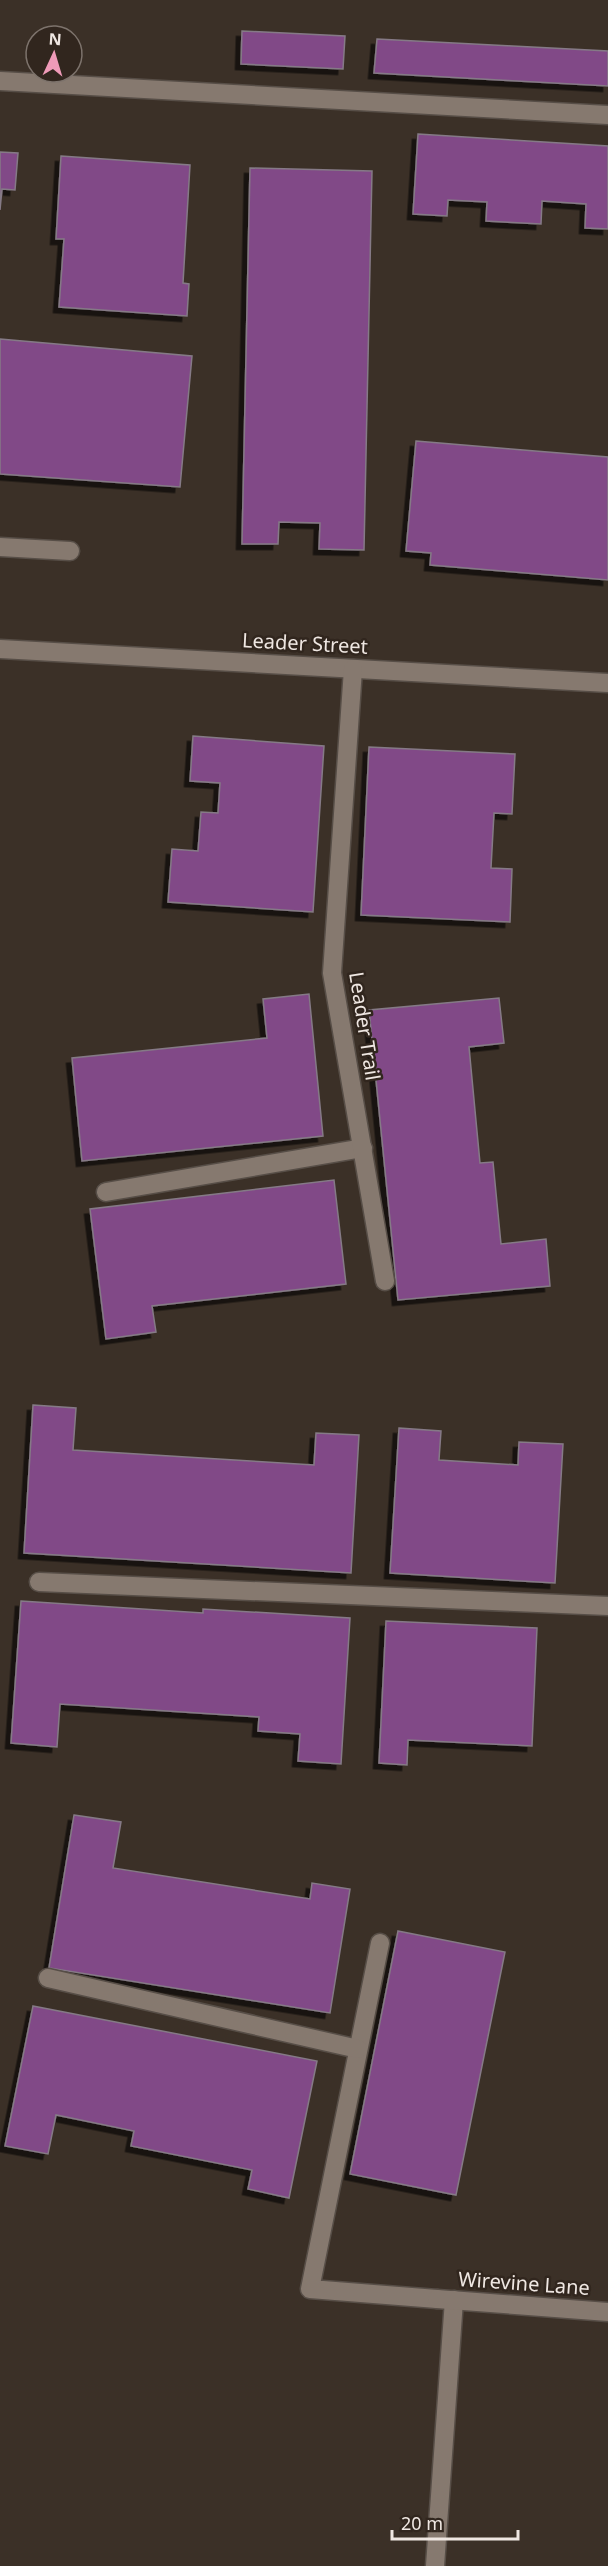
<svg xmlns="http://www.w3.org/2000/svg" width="608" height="2566" font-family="'Noto Sans',sans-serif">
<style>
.building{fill:#814a87;stroke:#857a86;stroke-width:1.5;filter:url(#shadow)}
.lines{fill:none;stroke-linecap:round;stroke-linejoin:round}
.lane-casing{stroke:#574e47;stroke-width:21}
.street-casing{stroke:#574e47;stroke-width:21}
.lane{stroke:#86796f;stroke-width:18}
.street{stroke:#86796f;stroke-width:18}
.labels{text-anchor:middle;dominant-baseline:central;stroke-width:5;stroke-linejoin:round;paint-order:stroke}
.street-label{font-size:20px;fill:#efe7e2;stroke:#31261e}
</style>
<defs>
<filter id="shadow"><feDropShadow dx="-5.5" dy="5.5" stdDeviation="0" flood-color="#0009"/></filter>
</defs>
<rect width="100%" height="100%" fill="#3b3027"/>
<g class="building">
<polygon points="242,31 345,36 343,69 241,64"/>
<polygon points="377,39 608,51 608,86 374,73"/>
<polygon points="418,134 608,146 608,229 585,228 586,204 542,201 541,224 486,221 487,202 448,200 447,216 413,214"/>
<polygon points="0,152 18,153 15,190 2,189 0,210"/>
<polygon points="61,156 190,165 183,283 189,284 187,316 59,307 64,239 56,239"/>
<polygon points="250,168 372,171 364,550 319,549 320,523 279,522 278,544 242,544"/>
<polygon points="0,339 192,356 180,487 0,474"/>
<polygon points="416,441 608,457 608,580 430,565 431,553 406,551"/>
<polygon points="193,736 324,746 313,912 168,902 172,849 198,851 201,812 218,813 220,783 190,781"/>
<polygon points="369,747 515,754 512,814 494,813 491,868 512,869 510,922 361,915"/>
<polygon points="309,994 323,1136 82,1161 72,1058 267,1038 263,999"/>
<polygon points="499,998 504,1043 469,1047 480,1163 493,1162 501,1244 546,1239 550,1286 398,1300 369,1010"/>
<polygon points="334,1180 346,1284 152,1306 156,1332 106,1339 90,1209"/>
<polygon points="33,1405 76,1408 73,1450 314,1465 316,1433 359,1435 351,1573 24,1553"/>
<polygon points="399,1428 441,1431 439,1460 518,1465 519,1442 563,1444 555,1583 390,1573"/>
<polygon points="21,1601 203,1613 203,1609 350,1618 341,1764 298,1761 300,1734 258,1731 259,1717 60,1704 57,1747 11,1743"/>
<polygon points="386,1621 537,1628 532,1746 408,1740 407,1765 379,1763"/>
<polygon points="74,1815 121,1822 113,1868 310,1899 312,1883 350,1889 330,2013 49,1968"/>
<polygon points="398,1931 505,1952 456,2195 350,2174"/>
<polygon points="33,2006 317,2061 289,2198 248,2189 252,2170 131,2146 134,2131 56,2115 48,2154 5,2146"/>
</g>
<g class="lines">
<g class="lane-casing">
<g id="lane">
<polyline points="0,81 608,115"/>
<polyline points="0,547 70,551"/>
<polyline points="106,1192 363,1148"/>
<polyline points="39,1582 608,1606"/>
<polyline points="380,1943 310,2289 437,2299"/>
<polyline points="48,1978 358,2049"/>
<polyline points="435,2566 454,2300"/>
</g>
</g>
<g class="street-casing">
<g id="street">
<polyline points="0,649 608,683"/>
<polyline points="353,669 332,973 385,1281"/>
<polyline points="437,2299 608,2312"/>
</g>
</g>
<use href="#lane" class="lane"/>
<use href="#street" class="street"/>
</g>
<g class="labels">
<g class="street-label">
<text transform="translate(305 643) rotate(3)">Leader Street</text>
<text transform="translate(365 1026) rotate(81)">Leader Trail</text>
<text transform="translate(524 2283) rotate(4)">Wirevine Lane</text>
</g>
</g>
<g transform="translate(54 54) rotate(4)"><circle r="28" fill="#31261e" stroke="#7d736c" stroke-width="1.5"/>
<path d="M0-4.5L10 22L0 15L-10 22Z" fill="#ef9ab8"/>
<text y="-9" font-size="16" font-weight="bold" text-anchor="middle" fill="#efe7e2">N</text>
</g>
<path d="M392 2530v9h126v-9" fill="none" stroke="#efe7e2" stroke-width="3"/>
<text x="401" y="2530" font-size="18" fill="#efe7e2" stroke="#31261e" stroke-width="4.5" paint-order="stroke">20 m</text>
</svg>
